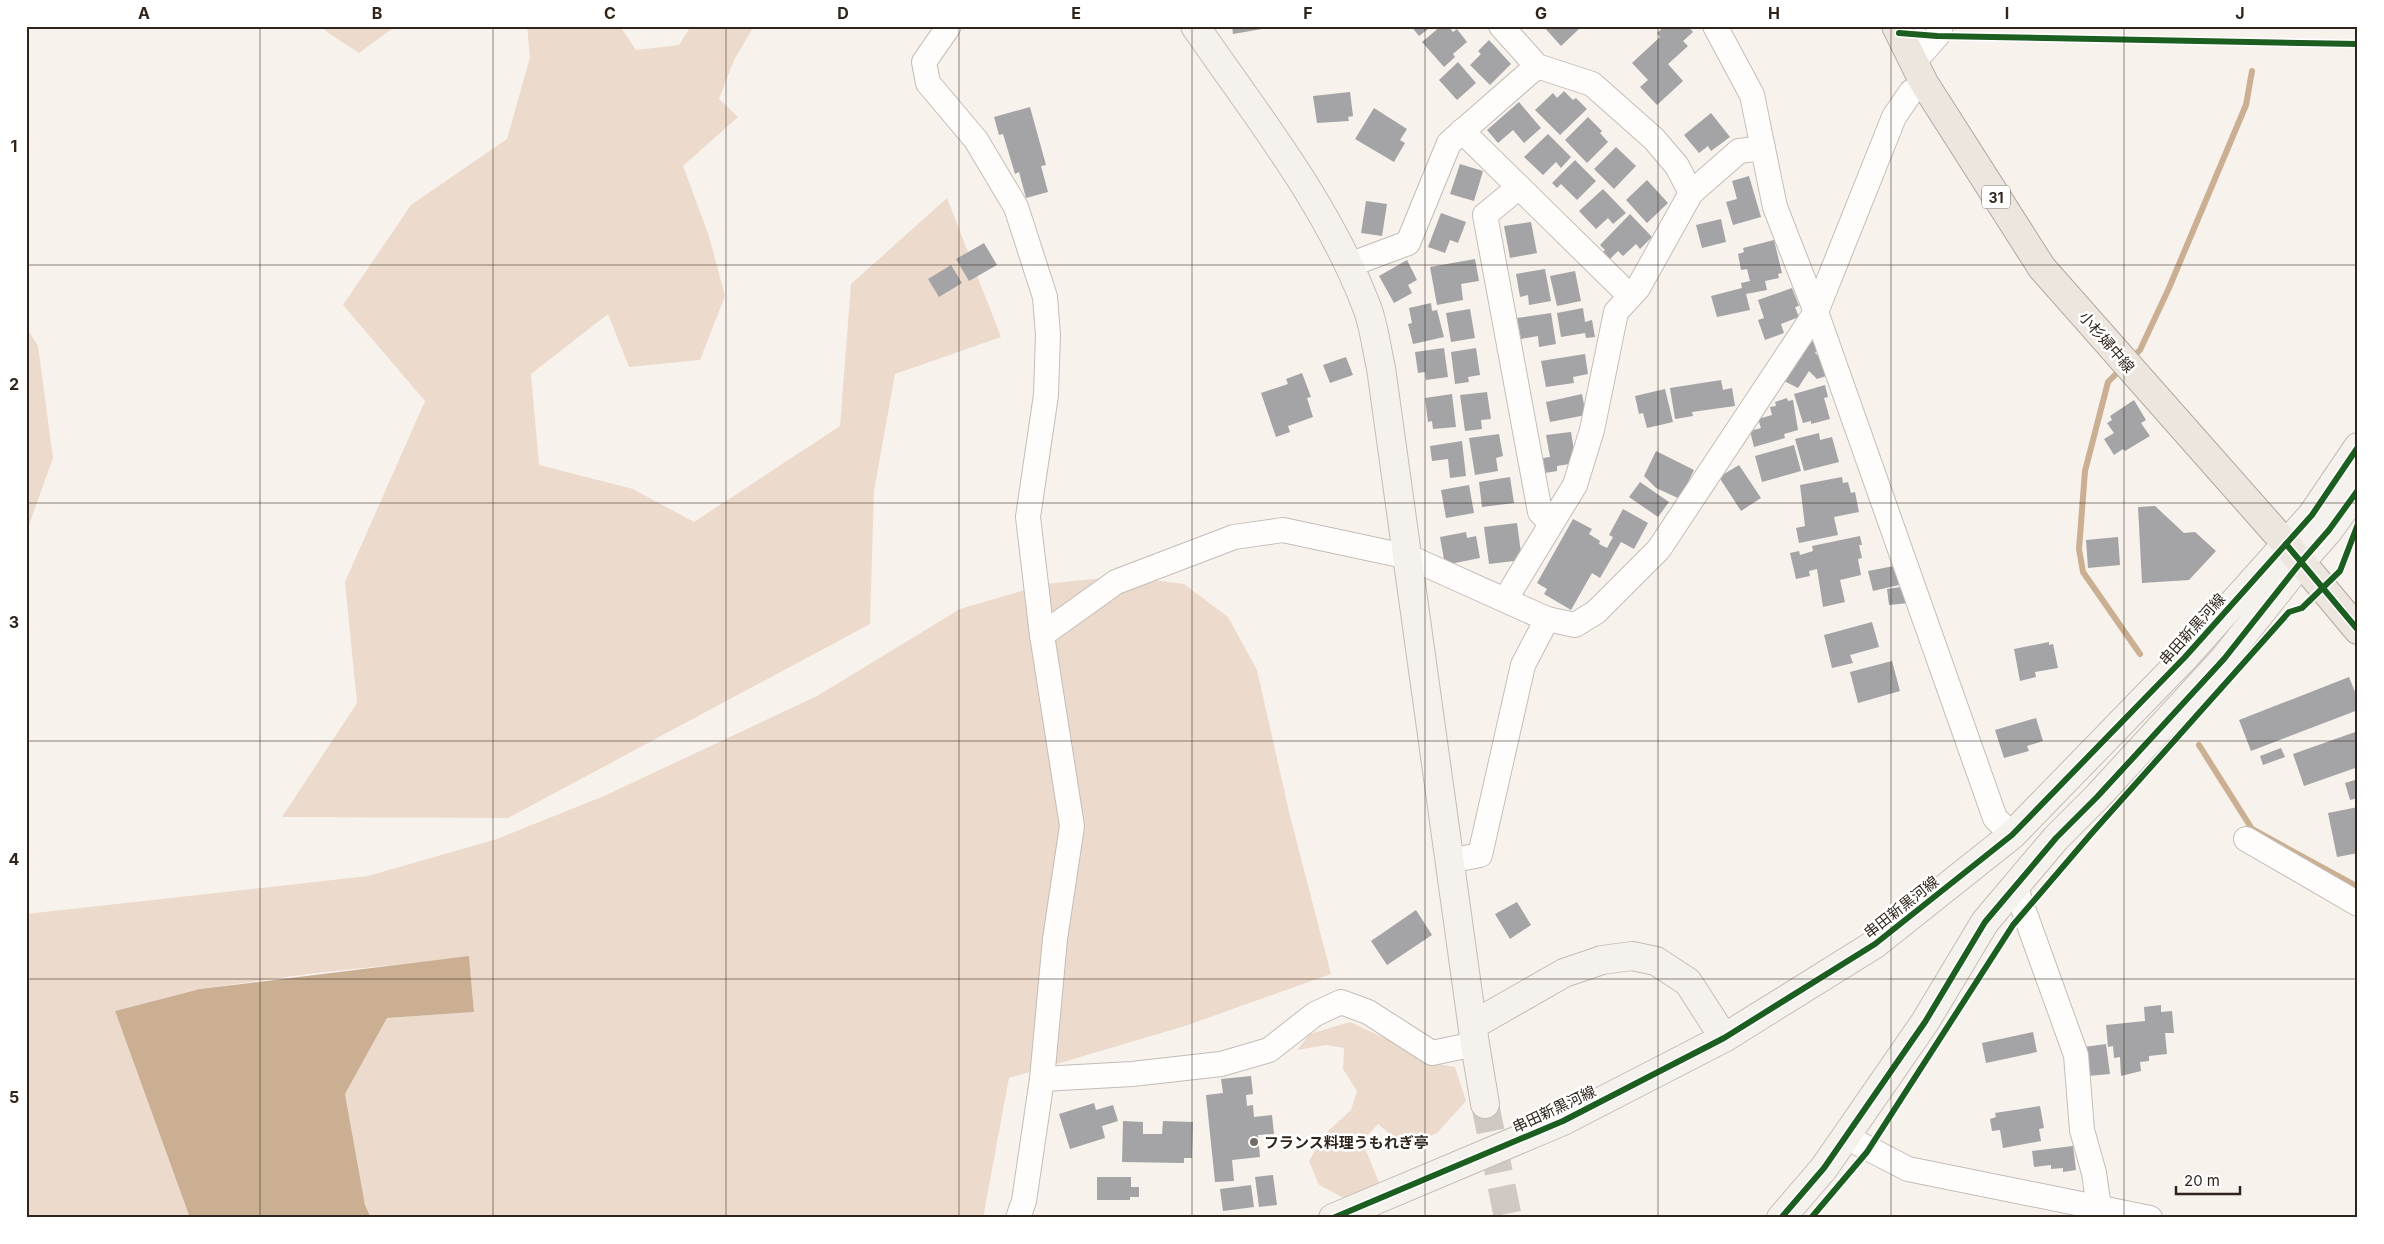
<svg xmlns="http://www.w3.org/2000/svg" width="2384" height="1244" font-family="Inter,'Noto Sans JP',sans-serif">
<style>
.green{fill:#ecdbcc}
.water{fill:#caaf93}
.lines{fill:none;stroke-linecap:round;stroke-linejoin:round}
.stream{stroke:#caaf93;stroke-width:6}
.building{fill:#a4a3a6}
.secondary-tunnel{stroke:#d0c9c3;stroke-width:28;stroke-dasharray:28 14;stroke-linecap:butt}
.street-casing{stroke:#c4bdb6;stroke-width:26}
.secondary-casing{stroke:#c4bdb6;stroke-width:30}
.primary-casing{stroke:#b4a799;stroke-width:30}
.street{stroke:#fefdfc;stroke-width:24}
.secondary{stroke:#f5f1ed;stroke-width:28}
.primary{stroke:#ece6df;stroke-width:28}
.cycleway-casing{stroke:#fff;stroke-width:9}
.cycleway{stroke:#1b5e20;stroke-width:6}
.grid{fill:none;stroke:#2f251c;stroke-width:1;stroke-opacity:0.55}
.poi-dot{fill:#756d65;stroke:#fff;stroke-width:2}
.labels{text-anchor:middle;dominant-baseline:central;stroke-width:5;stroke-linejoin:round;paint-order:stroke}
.shield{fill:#fff;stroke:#6d6660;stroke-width:1}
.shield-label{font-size:14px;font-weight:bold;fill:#2f251c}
.street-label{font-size:15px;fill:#2f251c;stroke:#fff}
.poi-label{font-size:15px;font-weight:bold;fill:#2f251c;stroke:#fff;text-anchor:start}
.neatline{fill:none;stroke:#2f251c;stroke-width:2}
.grid-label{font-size:16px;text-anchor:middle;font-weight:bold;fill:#2f251c}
</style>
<rect width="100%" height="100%" fill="#f8f2ed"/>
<g class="green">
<polygon points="322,26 396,26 359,53 327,32"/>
<polygon points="527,26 620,26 636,50 679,45 691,26 754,26 734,60 719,99 738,117 683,166 709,236 725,296 700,360 629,367 608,314 531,374 539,465 633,489 694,522 840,426 851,284 947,198 1001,337 895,374 874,491 870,624 508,818 282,817 357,703 345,582 425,401 343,305 411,205 507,139 530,57"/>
<polygon points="26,327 38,346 53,458 26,533"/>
<polygon points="1122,576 1184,584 1228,617 1257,670 1290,816 1331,974 1185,1026 1009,1078 983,1218 371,1218 365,1205 345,1094 387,1018 474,1012 469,957 316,973 200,989 115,1011 190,1218 26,1218 26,914 368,876 497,839 604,796 817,696 960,609 1045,584"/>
<polygon points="1350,1022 1389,1040 1420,1061 1455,1067 1466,1101 1437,1133 1406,1147 1378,1124 1362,1141 1379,1182 1346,1199 1319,1185 1309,1161 1325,1134 1351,1110 1357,1091 1343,1069 1344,1048 1326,1045 1297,1050 1310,1034"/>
</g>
<polygon class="water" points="469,956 474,1012 387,1018 345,1094 365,1205 371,1218 190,1218 115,1011 200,989"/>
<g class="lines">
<g class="stream">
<polyline points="2131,359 2140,350 2169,288 2246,105 2252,71"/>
<polyline points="2122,368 2108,382 2085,471 2079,549 2083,572 2140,654"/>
<polyline points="2199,745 2252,829 2358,887"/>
</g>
</g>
<g class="building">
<polygon points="1232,26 1274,26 1274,27 1233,34"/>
<polygon points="1411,26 1432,26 1419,36"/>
<polygon points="1441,26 1448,26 1453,32 1457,29 1467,42 1453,54 1455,57 1444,67 1422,42"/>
<polygon points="1543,26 1577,26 1579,29 1561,46"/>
<polygon points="1665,26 1688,26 1693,32 1683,41 1688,46 1668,64 1683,81 1657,105 1640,87 1648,80 1632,63 1660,37 1657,33"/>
<polygon points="1489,40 1511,64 1490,85 1470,65 1481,54 1478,51"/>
<polygon points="1458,62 1476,83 1457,100 1439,80"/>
<polygon points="1564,91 1573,100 1576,98 1587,109 1560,135 1535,110 1553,93 1557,98"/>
<polygon points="1350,92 1353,116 1348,117 1349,121 1317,123 1313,96"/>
<polygon points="1519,102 1541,128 1524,143 1513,130 1498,143 1487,130"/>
<polygon points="1030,107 1046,165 1041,166 1048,192 1026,198 1019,172 1015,174 1003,134 999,135 994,117"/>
<polygon points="1374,108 1407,129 1400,140 1405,143 1394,162 1355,139"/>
<polygon points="1711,113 1730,137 1711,151 1708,146 1699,153 1684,135"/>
<polygon points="1588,117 1602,131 1600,133 1608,142 1587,163 1565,140"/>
<polygon points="1548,134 1571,157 1561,168 1556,162 1543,175 1524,157"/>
<polygon points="1616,147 1636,166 1614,189 1594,169"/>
<polygon points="1575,160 1596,181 1577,200 1561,184 1557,188 1552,183"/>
<polygon points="1460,164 1483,171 1474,201 1450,194"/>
<polygon points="1749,176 1761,217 1733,225 1726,202 1737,199 1732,181"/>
<polygon points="1647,180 1668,203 1647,223 1626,200"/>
<polygon points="1603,189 1626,213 1613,224 1608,218 1596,229 1579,211"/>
<polygon points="1366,201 1387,204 1382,236 1361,233"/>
<polygon points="1441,213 1466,222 1458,243 1450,240 1445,253 1428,247"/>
<polygon points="1630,214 1652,237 1640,249 1636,244 1623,256 1618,251 1609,260 1602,253 1605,250 1600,245"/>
<polygon points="1721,219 1726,242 1702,248 1696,225"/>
<polygon points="1531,222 1537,253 1510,258 1504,226"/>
<polygon points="1774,240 1782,273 1778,274 1779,278 1765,281 1767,290 1746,294 1750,310 1717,317 1711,296 1742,288 1741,283 1750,281 1747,269 1741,270 1738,254 1744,252 1743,248"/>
<polygon points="984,243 997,265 969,281 956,259"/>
<polygon points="1475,259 1479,281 1461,284 1463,300 1437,305 1430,267"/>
<polygon points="1407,260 1417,280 1408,285 1412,293 1394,303 1379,276"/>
<polygon points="951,265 962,283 939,297 928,279"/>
<polygon points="1545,269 1551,301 1529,305 1528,295 1520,297 1516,274"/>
<polygon points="1575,271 1581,301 1557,306 1550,276"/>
<polygon points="1792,288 1799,306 1795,307 1799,317 1781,324 1784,333 1765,340 1758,320 1764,318 1758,300"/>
<polygon points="1431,303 1432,311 1437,310 1444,337 1413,344 1408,324 1412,323 1409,308"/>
<polygon points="1583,308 1585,322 1592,320 1595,337 1586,338 1585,333 1561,337 1557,313"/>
<polygon points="1470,309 1475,338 1451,342 1446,313"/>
<polygon points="1551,313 1556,344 1539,347 1538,336 1521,339 1517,318"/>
<polygon points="1809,339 1819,347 1815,353 1823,359 1829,375 1817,379 1809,371 1798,388 1782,380"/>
<polygon points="1444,348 1448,377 1426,380 1425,372 1418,373 1415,352"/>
<polygon points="1476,348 1480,375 1468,377 1469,382 1455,384 1451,352"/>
<polygon points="1585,354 1588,374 1573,377 1574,383 1546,387 1541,361"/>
<polygon points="1346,357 1353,375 1330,383 1323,365"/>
<polygon points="1302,373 1311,397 1307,398 1313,417 1288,426 1290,432 1276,437 1261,393 1288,384 1286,379"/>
<polygon points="1721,380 1723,390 1732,388 1735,406 1692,412 1693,416 1675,419 1670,388"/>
<polygon points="1825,385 1828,397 1824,398 1830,419 1811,424 1811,421 1803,423 1794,394"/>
<polygon points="1665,389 1673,422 1647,428 1643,413 1639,414 1635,396"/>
<polygon points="1487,392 1491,419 1481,420 1482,429 1465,431 1460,395"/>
<polygon points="1452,394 1456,427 1433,429 1432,421 1428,422 1425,398"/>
<polygon points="1582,394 1586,415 1550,422 1546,402"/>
<polygon points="1787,398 1788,401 1793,400 1798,430 1784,434 1785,438 1754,447 1750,431 1761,428 1758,419 1772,415 1770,407 1776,406 1775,402"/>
<polygon points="2134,400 2146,420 2141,423 2150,436 2125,451 2123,449 2114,455 2104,439 2114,433 2107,423 2112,420 2110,416"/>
<polygon points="1571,432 1576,463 1557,466 1557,471 1545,473 1543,458 1550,457 1546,435"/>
<polygon points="1819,433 1820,440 1832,437 1839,462 1804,471 1795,439"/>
<polygon points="1499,434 1503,456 1496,458 1498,471 1475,475 1469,438"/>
<polygon points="1462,441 1466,476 1450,478 1448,459 1432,461 1430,446"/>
<polygon points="1794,445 1801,471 1762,482 1755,456"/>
<polygon points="1656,451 1694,470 1680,499 1656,488 1644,476"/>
<polygon points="1739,465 1761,498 1741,511 1719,477"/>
<polygon points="1510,477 1514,503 1482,507 1479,482"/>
<polygon points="1842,477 1843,483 1848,482 1851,493 1855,492 1859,512 1834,517 1838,535 1799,543 1796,528 1805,526 1800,485"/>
<polygon points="1640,482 1669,502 1658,517 1629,497"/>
<polygon points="1469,485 1474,513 1446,518 1441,490"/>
<polygon points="2155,506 2184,533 2195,532 2216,551 2189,580 2142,583 2138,507"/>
<polygon points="1623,509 1648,523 1634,549 1621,542 1600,578 1592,573 1571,610 1544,594 1547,589 1537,583 1573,519 1592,529 1589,534 1600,541 1599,544 1607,548 1613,537 1609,535"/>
<polygon points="1517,523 1522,560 1489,564 1484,527"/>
<polygon points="1466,532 1467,538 1476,536 1480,558 1445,565 1440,537"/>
<polygon points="1860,536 1862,545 1859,545 1862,558 1858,559 1861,575 1840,580 1845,602 1823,607 1817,569 1809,571 1810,576 1796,579 1790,553 1799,551 1800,555 1813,551 1812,546"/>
<polygon points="2118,537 2120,565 2088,568 2086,540"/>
<polygon points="1894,566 1899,585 1873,591 1868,571"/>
<polygon points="1907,586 1909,603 1889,605 1887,589"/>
<polygon points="1872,622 1879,647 1850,655 1853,663 1832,668 1824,635"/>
<polygon points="2049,642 2049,645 2053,644 2058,668 2035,672 2036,677 2020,681 2014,649"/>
<polygon points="1892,661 1900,691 1858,703 1850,672"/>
<polygon points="2349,677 2358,699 2358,710 2251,751 2239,720"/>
<polygon points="2036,718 2043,741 2027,746 2029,751 2004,758 1995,730"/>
<polygon points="2358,731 2358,767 2304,786 2293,754"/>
<polygon points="2281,748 2285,757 2263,765 2260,756"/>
<polygon points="2358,779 2358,798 2350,800 2345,783"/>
<polygon points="2358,807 2358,853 2337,857 2328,813"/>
<polygon points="1517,902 1531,925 1510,939 1495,914"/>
<polygon points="1416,910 1432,935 1387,965 1371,941"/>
<polygon points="2161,1005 2161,1012 2172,1011 2174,1033 2165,1033 2167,1054 2149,1056 2149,1061 2140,1062 2141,1071 2121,1076 2120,1057 2114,1058 2113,1046 2108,1047 2106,1025 2145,1021 2144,1007"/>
<polygon points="2033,1032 2037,1052 1986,1063 1982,1043"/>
<polygon points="2106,1044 2110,1074 2088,1076 2084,1047"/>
<polygon points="1251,1076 1253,1094 1246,1095 1247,1106 1253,1105 1254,1117 1272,1115 1274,1134 1258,1135 1260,1157 1232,1160 1234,1181 1215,1182 1206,1095 1223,1093 1221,1079"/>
<polygon points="1094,1103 1096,1110 1113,1105 1118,1121 1102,1126 1105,1138 1070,1149 1059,1114"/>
<polygon points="2040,1106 2044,1128 2039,1129 2041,1141 2003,1148 2000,1130 1992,1131 1990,1119 1996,1117 1995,1113"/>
<polygon points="1123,1121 1143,1122 1143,1134 1162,1134 1163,1121 1193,1122 1192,1158 1184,1158 1184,1163 1122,1162"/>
<polygon points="2073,1146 2076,1170 2063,1172 2063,1168 2051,1169 2051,1165 2034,1167 2032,1151"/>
<polygon points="1273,1175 1277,1205 1259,1207 1255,1177"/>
<polygon points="1097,1177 1131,1177 1131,1187 1139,1187 1139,1197 1130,1197 1130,1200 1097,1200"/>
<polygon points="1251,1185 1254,1207 1223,1211 1220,1189"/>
</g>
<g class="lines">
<polyline class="secondary-tunnel" points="1485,1104 1508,1218"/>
<g class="street-casing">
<g id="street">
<polyline points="949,26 924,62 928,83 976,140 1016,207 1045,297 1048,335 1046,395 1028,517 1042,635 1072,826 1055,939 1042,1079 1024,1201 1018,1218"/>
<polyline points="1501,26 1537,66 1592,84 1654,139 1677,166 1691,193 1739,151 1763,148"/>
<polyline points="1715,26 1752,95 1775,207 1816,312 1995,818 2012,835"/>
<polyline points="1914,62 1937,36 1941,26"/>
<polyline points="1462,131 1630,296"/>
<polyline points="1519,187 1485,215 1540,512 1551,523"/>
<polyline points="1349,265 1408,243 1449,143 1537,66"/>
<polyline points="1505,600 1575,485 1592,430 1616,312 1638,288 1691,193"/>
<polyline points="1042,635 1116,582 1234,537 1283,530 1409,557 1547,619 1575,625 1596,612 1659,549 1816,312 1894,117 1911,92 1924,83"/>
<polyline points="2246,839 2358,904"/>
<polyline points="1449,861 1480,855 1523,665 1547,619"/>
<polyline points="2015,886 2076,1055 2082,1130 2094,1173 2099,1207 2097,1218"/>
<polyline points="1042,1079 1132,1074 1221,1064 1269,1050 1315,1014 1341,1002 1368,1012 1432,1053 1475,1044"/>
<polyline points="1846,1137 1908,1169 2150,1218"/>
</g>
</g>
<g class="secondary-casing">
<g id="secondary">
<path d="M1195 26C1257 116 1327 203 1366 305 1374 324 1376 347 1381 368L1475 1044 1485 1104"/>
<polyline points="1473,1025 1564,973 1602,960 1632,956 1656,961 1688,982 1724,1038"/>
<polyline points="1333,1218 1563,1121 1724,1038 1875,944 2012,835 2185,657 2312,515 2358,447"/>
<polyline points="1781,1218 1824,1168 1925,1022 1985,922 2056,838 2097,797 2224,659 2301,562 2329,530 2358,490"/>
</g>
</g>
<g class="primary-casing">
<polyline id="primary" points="1896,26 1924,83 2042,268 2286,544 2358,630"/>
</g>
<use href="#street" class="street"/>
<use href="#secondary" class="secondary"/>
<use href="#primary" class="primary"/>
<g class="cycleway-casing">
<g id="cycleway">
<polyline points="1899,33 1937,36 2358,44"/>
<polyline points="2286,544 2358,630"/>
<polyline points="1333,1218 1563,1121 1724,1038 1875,944 2012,835 2185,657 2312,515 2358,447"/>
<polyline points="1781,1218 1824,1168 1925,1022 1985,922 2056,838 2097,797 2224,659 2301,562 2329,530 2358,490"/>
<polyline points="1811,1218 1867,1152 2013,925 2091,834 2289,612 2302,608 2340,571 2358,524"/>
</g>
</g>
<use href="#cycleway" class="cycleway"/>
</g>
<path class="grid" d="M260 26V1218M493 26V1218M726 26V1218M959 26V1218M1192 26V1218M1425 26V1218M1658 26V1218M1891 26V1218M2124 26V1218M26 265H2358M26 503H2358M26 741H2358M26 979H2358"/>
<circle class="poi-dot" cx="1254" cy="1142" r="5"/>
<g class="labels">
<rect class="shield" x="1982" y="185.5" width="28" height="23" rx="4"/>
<g class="shield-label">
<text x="1996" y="197">31</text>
</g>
<g class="street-label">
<text transform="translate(2107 342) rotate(49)">小杉婦中線</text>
<text transform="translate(2192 629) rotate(-48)">串田新黒河線</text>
<text transform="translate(1901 907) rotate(-38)">串田新黒河線</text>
<text transform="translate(1554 1109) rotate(-25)">串田新黒河線</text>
</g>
<g class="poi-label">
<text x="1264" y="1142">フランス料理うもれぎ亭</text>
</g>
</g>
<rect width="2384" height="1244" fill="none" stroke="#ffffff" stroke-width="55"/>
<path d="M2176 1186v8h64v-8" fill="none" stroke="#2f251c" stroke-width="2.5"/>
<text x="2184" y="1186" font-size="15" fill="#2f251c" stroke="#ffffff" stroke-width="4" paint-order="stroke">20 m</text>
<rect x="28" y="28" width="2328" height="1188" class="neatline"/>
<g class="grid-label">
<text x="144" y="19">A</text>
<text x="377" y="19">B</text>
<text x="610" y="19">C</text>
<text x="843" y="19">D</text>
<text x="1076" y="19">E</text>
<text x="1308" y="19">F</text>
<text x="1541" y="19">G</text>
<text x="1774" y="19">H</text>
<text x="2007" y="19">I</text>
<text x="2240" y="19">J</text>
<text x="14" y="152">1</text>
<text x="14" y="390">2</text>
<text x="14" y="628">3</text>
<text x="14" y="865">4</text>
<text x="14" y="1103">5</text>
</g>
</svg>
